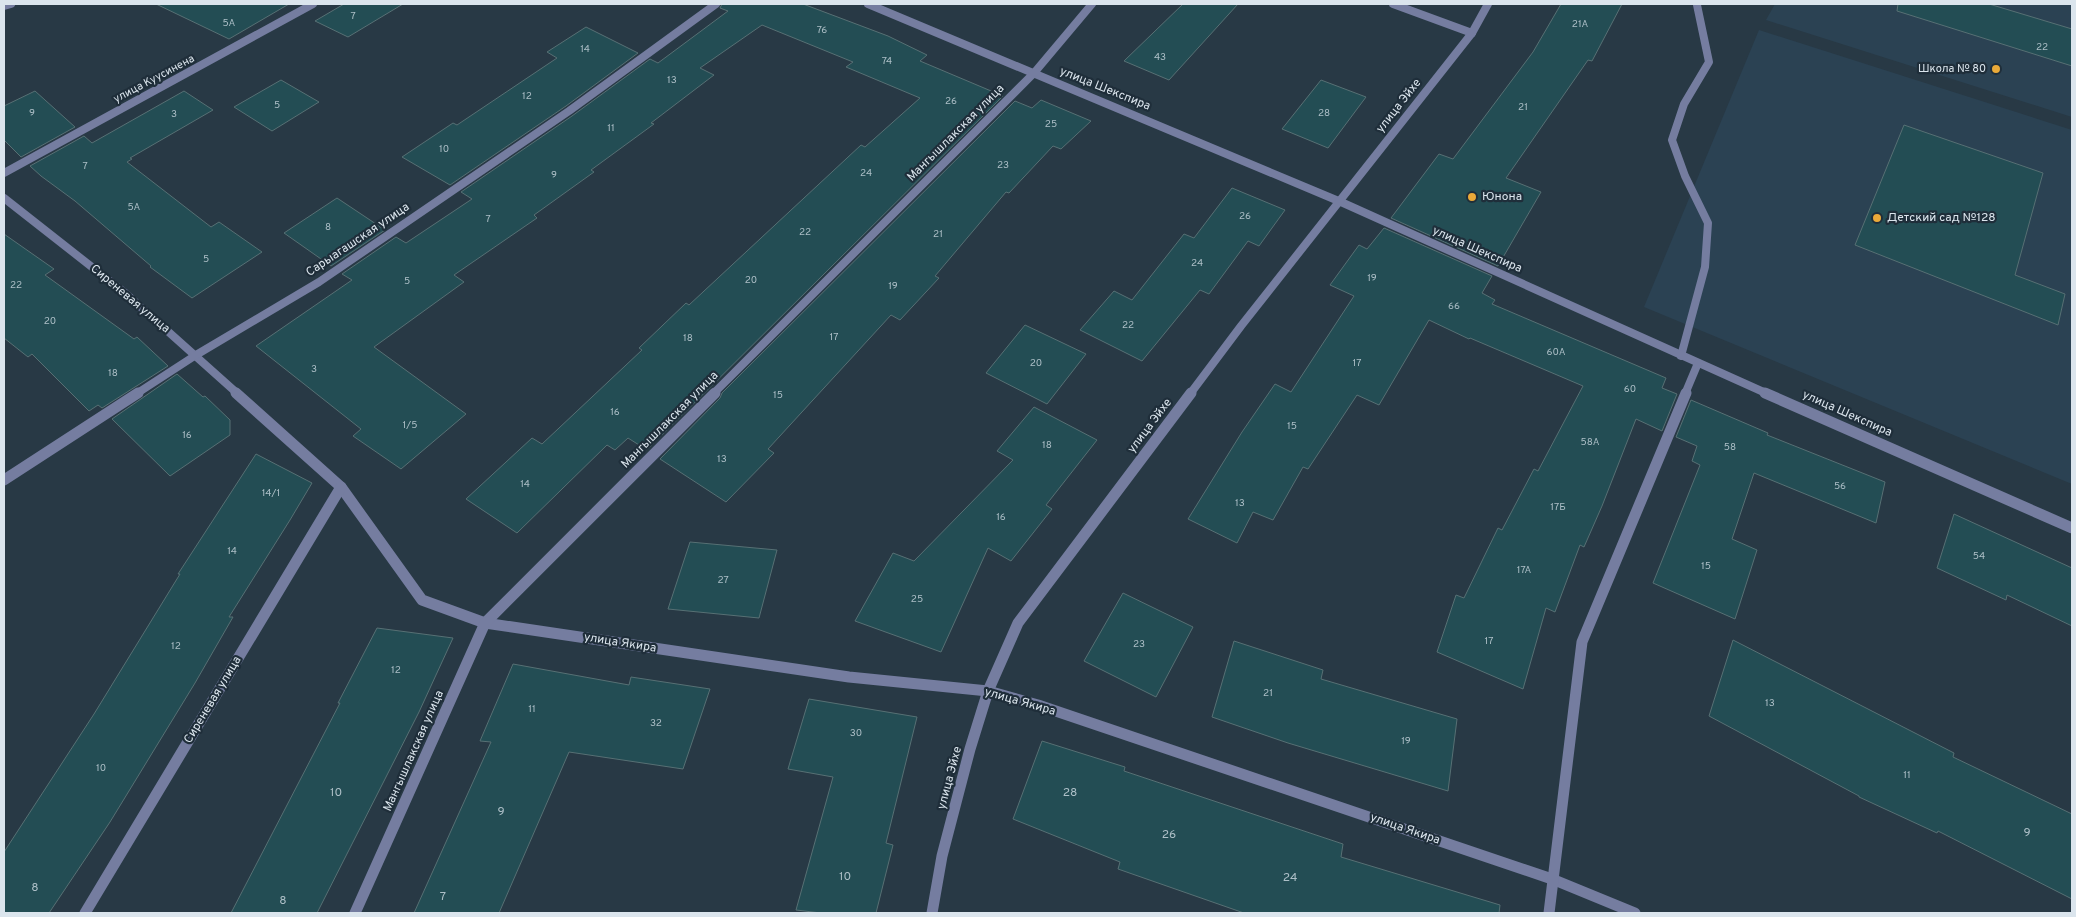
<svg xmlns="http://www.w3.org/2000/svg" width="2076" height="917" font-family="Overpass,sans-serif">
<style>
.built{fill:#2b4253}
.building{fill:#234d54;stroke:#577074}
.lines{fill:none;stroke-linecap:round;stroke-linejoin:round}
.service{stroke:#757da0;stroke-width:8}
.minor-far1{stroke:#757da0;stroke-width:8}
.minor{stroke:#757da0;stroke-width:11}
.tertiary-far1{stroke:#757da0;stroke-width:8}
.tertiary{stroke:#757da0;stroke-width:11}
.poi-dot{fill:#eaaa39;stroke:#1f2e3a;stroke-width:2}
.labels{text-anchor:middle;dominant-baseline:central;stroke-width:4.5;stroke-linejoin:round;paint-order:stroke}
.number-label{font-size:10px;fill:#adbfc7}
.far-poi-label{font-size:11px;fill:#dbe5ed;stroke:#1f2e3a;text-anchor:end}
.far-street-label{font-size:11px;fill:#dbe5ed;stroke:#1f2e3a}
.street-label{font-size:12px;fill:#dbe5ed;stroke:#1f2e3a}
.poi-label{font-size:12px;fill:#dbe5ed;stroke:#1f2e3a;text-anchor:start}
.near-number-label{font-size:12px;fill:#adbfc7}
</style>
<rect width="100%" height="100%" fill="#283945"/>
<g class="built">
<polygon points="1775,4 2072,4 2072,117 1766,20"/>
<polygon points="1759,30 2072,130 2072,484 1644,307"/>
</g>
<g class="building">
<polygon points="156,4 289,4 229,39"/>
<polygon points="344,4 403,4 348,37 315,21"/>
<polygon points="722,4 803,4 888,36 927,55 920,61 1003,96 647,450 628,438 615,450 607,445 517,533 466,499 532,438 542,444 642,350 639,348 686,303 689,305 861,145 865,147 920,98 846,67 853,62 762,25 700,68 714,75 651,123 654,124 591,170 594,172 534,215 537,218 454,275 464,282 374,347 466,414 401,469 353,436 361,429 256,346 352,280 342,274 396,237 406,243 472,199 461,192 572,116 650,59 658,63 728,11 720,8"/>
<polygon points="1183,4 1238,4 1169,80 1124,61"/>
<polygon points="1561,4 1622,4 1592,61 1588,60 1506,178 1541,192 1498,266 1391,218 1439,154 1453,159 1533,52"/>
<polygon points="1898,4 1989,4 2072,29 2072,66 1897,11"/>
<polygon points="586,27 638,53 566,106 450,185 402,157 453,123 457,125 557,58 547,52"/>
<polygon points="281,80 319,102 272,131 234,107"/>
<polygon points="1321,80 1366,97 1328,148 1282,129"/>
<polygon points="35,91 75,127 21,157 4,140 4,106"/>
<polygon points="184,91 213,110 130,158 132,159 127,162 211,227 219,222 262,252 192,298 150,267 151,266 75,201 41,176 30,166 84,136 92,143"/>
<polygon points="1041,100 1091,121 1061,149 1053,146 1009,193 1006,192 935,276 939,278 900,320 891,315 768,449 774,453 726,502 660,459 720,398 722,393 1015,101 1032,108"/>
<polygon points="1904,125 2043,173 2015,275 2065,294 2058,325 1855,245"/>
<polygon points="1232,188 1285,210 1259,246 1248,241 1209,294 1200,290 1142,361 1080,330 1114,291 1132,300 1184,234 1194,238"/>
<polygon points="337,198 385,230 331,266 284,233"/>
<polygon points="1384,228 1492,276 1482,293 1495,300 1492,304 1666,378 1662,388 1677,394 1662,431 1636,419 1602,506 1584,547 1580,545 1555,612 1546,608 1523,689 1437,652 1456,595 1464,598 1498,528 1502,530 1534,469 1538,471 1583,386 1470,338 1469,339 1429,320 1379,405 1357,395 1308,469 1303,467 1273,520 1253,512 1237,543 1188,519 1242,432 1275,384 1291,392 1354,296 1330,285 1359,245 1367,249"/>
<polygon points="4,234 54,269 45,275 134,339 137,337 168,366 102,408 98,405 89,411 32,354 28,357 4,338"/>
<polygon points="1025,325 1086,354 1047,404 986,373"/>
<polygon points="177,374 203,397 205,396 230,420 230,435 170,476 112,419"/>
<polygon points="1691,400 1768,433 1767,435 1885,482 1876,523 1754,473 1732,539 1757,550 1735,619 1653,583 1700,465 1692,461 1697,446 1676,437"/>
<polygon points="1034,407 1097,440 1046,505 1052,509 1011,561 988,548 941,652 855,621 893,553 914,561 1013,460 997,451"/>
<polygon points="256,454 312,483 290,520 229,617 233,617 195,683 110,822 49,913 4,913 4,852 94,714 180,574 178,574"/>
<polygon points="1954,514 2072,568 2072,626 2007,595 2006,600 1937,568"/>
<polygon points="690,542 777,550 759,618 668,609"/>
<polygon points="1123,593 1193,627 1156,697 1084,661"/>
<polygon points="377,628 453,638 419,712 317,913 231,913 340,703 338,703"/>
<polygon points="1733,640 1954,753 1953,757 2072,814 2072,899 1938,831 1937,833 1859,797 1859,796 1709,716"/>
<polygon points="1234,641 1323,670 1321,679 1457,719 1448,791 1288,743 1212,717"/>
<polygon points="513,664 629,685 631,677 710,689 683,769 569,752 499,913 414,913 491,742 480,741"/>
<polygon points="809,699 917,717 886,843 893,845 876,913 821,913 796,910 833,777 788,769"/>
<polygon points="1042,741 1125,767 1124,771 1343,844 1341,857 1500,905 1499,913 1244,913 1118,869 1120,862 1013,819"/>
</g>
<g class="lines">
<polyline class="service" points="1681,356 1705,267 1708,223 1685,176 1672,140 1684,104 1709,62 1697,5"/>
<g class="minor-far1">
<polyline points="868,4 1341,202 1768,394"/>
<polyline points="1393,4 1472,33"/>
<polyline points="4,6 11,4"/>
<polyline points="4,173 313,4"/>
<polyline points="4,198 125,293 238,394"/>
<polyline points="136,394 196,355 319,282 569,111 716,4"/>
<polyline points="713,394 1034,73 1092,4"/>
<polyline points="1685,394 1698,363"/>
</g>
<g class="minor">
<polyline points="236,393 341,487 422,600 485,623 849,677 988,691 1038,705 1552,879 1635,913"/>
<polyline points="1765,393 2072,528"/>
<polyline points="4,480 138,393"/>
<polyline points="85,913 341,487"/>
<polyline points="355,913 485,623 715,393"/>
<polyline points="1549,913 1582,642 1686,393"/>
</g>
<polyline class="tertiary-far1" points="1190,394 1241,326 1472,33 1488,4"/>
<polyline class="tertiary" points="932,913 942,856 970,749 988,691 1018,623 1191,393"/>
</g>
<g class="poi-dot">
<circle cx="1996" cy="69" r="5"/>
<circle cx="1472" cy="197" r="5"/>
<circle cx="1877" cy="218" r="5"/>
</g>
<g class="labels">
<g class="number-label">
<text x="353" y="16">7</text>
<text x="229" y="23">5А</text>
<text x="1580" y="24">21А</text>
<text x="822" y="30">76</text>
<text x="2042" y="47">22</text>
<text x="585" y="49">14</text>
<text x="1160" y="57">43</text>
<text x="887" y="61">74</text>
<text x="672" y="80">13</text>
<text x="527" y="96">12</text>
<text x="951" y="101">26</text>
<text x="277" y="105">5</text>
<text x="1523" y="107">21</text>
<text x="32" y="113">9</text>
<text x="1324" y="113">28</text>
<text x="174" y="114">3</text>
<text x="1051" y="124">25</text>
<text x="611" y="128">11</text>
<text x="444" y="149">10</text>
<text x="1003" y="165">23</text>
<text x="85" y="166">7</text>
<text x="866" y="173">24</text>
<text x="554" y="175">9</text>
<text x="134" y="207">5А</text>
<text x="1245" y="216">26</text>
<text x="488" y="219">7</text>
<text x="328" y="227">8</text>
<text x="805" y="232">22</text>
<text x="938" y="234">21</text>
<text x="206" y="259">5</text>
<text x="1197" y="263">24</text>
<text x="1372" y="278">19</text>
<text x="751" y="280">20</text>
<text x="407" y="281">5</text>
<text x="16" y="285">22</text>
<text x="893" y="286">19</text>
<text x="1454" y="306">66</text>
<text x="50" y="321">20</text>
<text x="1128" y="325">22</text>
<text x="834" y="337">17</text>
<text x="688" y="338">18</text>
<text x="1556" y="352">60А</text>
<text x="1036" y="363">20</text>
<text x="1357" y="363">17</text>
<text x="314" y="369">3</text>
<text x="113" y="373">18</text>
<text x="1630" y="389">60</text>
<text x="778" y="395">15</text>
<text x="615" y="412">16</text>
<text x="410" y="425">1/5</text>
<text x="1292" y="426">15</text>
<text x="187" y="435">16</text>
<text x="1590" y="442">58А</text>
<text x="1047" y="445">18</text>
<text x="1730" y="447">58</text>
<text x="722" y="459">13</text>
<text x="525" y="484">14</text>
<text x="1840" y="486">56</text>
<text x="271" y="493">14/1</text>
<text x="1240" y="503">13</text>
<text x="1558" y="507">17Б</text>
<text x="1001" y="517">16</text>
<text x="232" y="551">14</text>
<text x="1979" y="556">54</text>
<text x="1706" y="566">15</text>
<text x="1524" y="570">17А</text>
<text x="723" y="580">27</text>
<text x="917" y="599">25</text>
<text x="1489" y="641">17</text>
<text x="1139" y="644">23</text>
<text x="176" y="646">12</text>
<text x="396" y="670">12</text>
<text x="1268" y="693">21</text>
<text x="1770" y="703">13</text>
<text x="532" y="709">11</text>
<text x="656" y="723">32</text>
<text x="856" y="733">30</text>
<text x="1406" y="741">19</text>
<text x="101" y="768">10</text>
<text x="1907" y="775">11</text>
</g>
<g class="far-poi-label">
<text x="1986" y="69">Школа № 80</text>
</g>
<g class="far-street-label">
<text transform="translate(154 79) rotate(-28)">улица Куусинена</text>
</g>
<g class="street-label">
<text transform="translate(1105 89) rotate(22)">улица Шекспира</text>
<text transform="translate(1399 106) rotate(-52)">улица Эйхе</text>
<text transform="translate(956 133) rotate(-45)">Мангышлакская улица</text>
<text transform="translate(358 240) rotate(-34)">Сарыагашская улица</text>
<text transform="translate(1477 250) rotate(24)">улица Шекспира</text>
<text transform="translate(130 299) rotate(40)">Сиреневая улица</text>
<text transform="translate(1847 414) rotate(24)">улица Шекспира</text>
<text transform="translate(670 420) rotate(-45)">Мангышлакская улица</text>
<text transform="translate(1150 426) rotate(-53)">улица Эйхе</text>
<text transform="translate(620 643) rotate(9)">улица Якира</text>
<text transform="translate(213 700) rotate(-59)">Сиреневая улица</text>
<text transform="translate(1020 702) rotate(16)">улица Якира</text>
<text transform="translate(414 751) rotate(-66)">Мангышлакская улица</text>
<text transform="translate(950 778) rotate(-75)">улица Эйхе</text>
<text transform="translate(1405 829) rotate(19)">улица Якира</text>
</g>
<g class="poi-label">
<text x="1482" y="197">Юнона</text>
<text x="1887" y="218">Детский сад №128</text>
</g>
<g class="near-number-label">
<text x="336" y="793">10</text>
<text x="1070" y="793">28</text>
<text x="501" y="812">9</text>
<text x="2027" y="833">9</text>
<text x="1169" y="835">26</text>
<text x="845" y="877">10</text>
<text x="1290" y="878">24</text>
<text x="35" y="888">8</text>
<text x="443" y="897">7</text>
<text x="283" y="901">8</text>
</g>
</g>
<rect width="2076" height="917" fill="none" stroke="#dbe5ed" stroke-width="10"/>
</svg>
